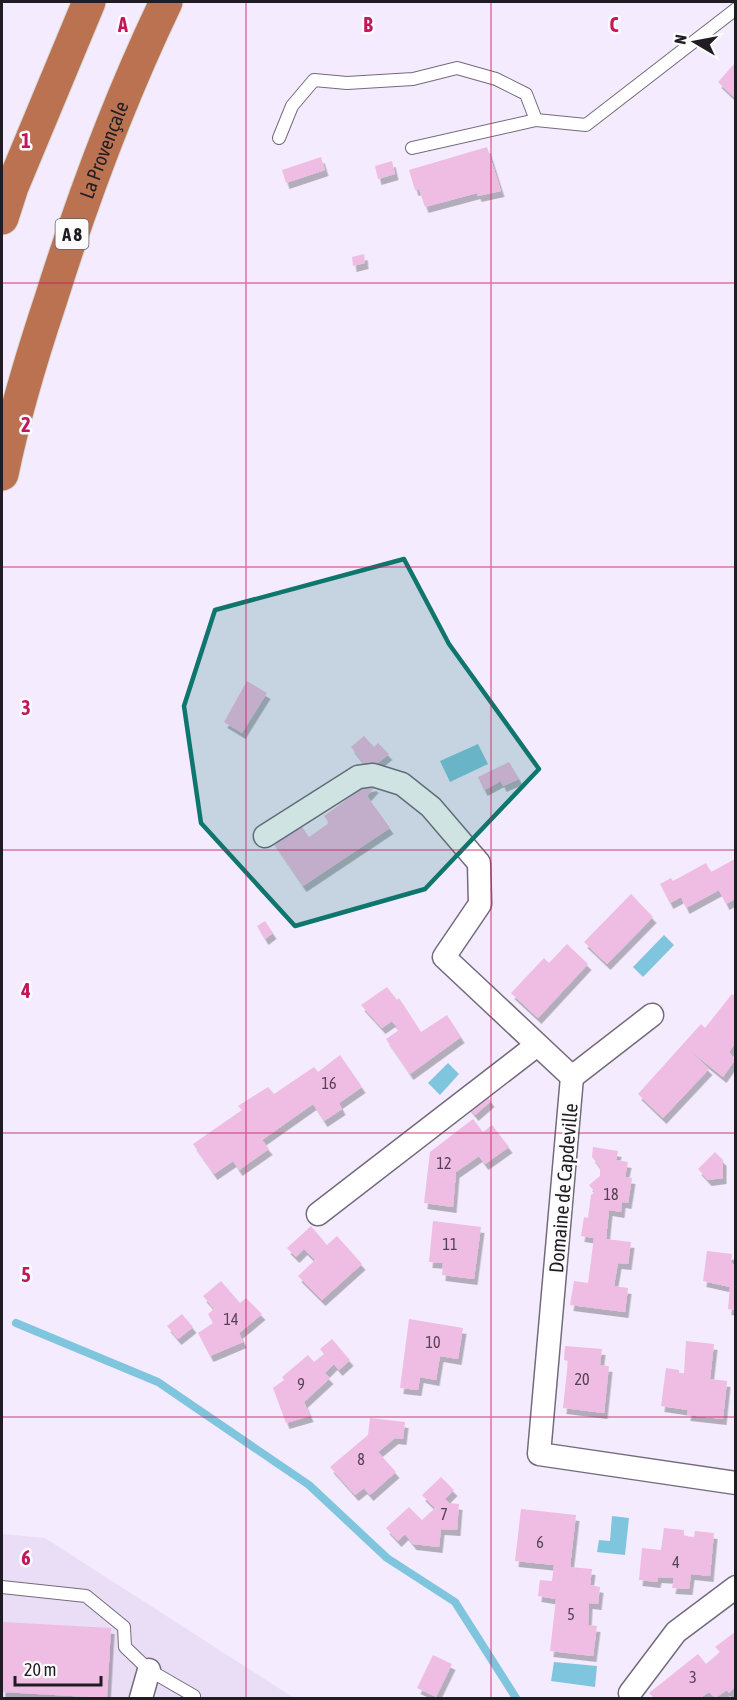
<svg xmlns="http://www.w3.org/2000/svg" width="737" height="1700" font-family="'Asap Condensed',sans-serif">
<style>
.built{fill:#eadef7}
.water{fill:#80c5de}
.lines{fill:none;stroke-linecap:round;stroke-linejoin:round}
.stream{stroke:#80c5de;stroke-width:8}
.building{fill:#efbce3;filter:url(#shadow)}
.service-casing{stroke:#736b7b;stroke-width:14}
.minor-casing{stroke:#736b7b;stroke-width:25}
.motorway-casing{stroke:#d7d6d7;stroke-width:35}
.service{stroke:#fff;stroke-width:12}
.minor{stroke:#fff;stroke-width:22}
.motorway{stroke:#ba7251;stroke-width:33}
.marked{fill:#0f766e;fill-opacity:0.2;stroke:#0f766e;stroke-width:4.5;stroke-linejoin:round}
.grid{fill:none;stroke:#c2185b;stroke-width:1.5;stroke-opacity:0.55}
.labels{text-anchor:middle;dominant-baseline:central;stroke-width:5;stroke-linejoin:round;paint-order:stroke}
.number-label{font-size:16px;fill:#544453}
.shield{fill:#fcfcfc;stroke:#625f64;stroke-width:1.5}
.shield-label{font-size:18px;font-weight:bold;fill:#201c23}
.street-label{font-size:20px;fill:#201c23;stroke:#fcfcfc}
.grid-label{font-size:20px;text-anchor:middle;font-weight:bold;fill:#c2185b;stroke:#fcfcfc;stroke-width:5;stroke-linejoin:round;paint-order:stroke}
</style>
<defs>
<filter id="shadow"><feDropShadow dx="3.5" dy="6" stdDeviation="0" flood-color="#0004"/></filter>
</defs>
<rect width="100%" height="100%" fill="#f4ebfe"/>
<polygon class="built" points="2,1534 45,1538 294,1698 2,1698"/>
<g class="water">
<polygon points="478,744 488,764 450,782 440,761"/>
<polygon points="664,935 674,945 643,977 633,967"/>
<polygon points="448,1063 459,1074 440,1095 428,1083"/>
<polygon points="612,1516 629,1518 625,1555 597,1552 599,1540 610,1541"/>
<polygon points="554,1662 597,1666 595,1687 551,1681"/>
</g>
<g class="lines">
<polyline class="stream" points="16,1323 158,1382 309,1485 387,1558 455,1602 516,1698"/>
</g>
<g class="building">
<polygon points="735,63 735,98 718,82"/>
<polygon points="487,147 501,191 478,196 477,193 425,207 419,189 415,190 409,170"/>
<polygon points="321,157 325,170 286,183 282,170"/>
<polygon points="392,161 395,174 378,179 375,166"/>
<polygon points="364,254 365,263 353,266 352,257"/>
<polygon points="247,681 267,693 242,733 224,722"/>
<polygon points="364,736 374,747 378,743 389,754 369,770 351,747"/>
<polygon points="509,762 519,779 503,786 501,781 484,790 478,777"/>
<polygon points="373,785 375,787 367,796 390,828 303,886 271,839 298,821 309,837 329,823 324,816 364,787"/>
<polygon points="735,859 735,899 726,904 719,890 686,908 681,897 670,903 660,884 671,878 673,881 706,863 711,872"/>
<polygon points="631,894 653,917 607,964 584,942"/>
<polygon points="265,921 273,933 265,939 257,926"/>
<polygon points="567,944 588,964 538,1018 511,993 544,958 549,963"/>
<polygon points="387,987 397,1000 399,998 421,1032 447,1015 461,1037 410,1074 386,1039 399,1030 392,1021 382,1028 361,1005"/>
<polygon points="732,994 735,996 735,1043 729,1052 735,1060 723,1077 687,1048 709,1069 663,1118 638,1094 701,1024 705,1028"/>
<polygon points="340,1055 362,1087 339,1103 342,1109 324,1121 313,1104 262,1140 269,1149 239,1170 233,1161 214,1174 193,1144 242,1110 238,1106 268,1087 274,1094 314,1067 318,1072"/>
<polygon points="484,1092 491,1101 475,1115 466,1104"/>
<polygon points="473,1119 483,1132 492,1125 509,1147 485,1164 479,1156 456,1172 453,1207 424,1203 430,1152"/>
<polygon points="593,1147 618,1151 616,1160 628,1162 625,1177 632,1178 628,1203 622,1202 621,1212 609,1210 606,1239 631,1242 628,1264 618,1263 614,1286 628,1288 625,1312 570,1305 574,1281 588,1283 594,1238 581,1236 584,1217 588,1218 591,1195 595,1192 589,1185 600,1176 600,1167 592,1157"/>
<polygon points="715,1152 723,1160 723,1178 708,1180 698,1169"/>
<polygon points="433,1221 481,1227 474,1279 442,1275 443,1263 429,1262"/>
<polygon points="311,1226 327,1245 337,1236 362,1264 322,1300 298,1276 315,1260 304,1249 296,1257 287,1248"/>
<polygon points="707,1251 732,1254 731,1263 735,1265 735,1310 728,1309 730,1287 703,1281"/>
<polygon points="221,1281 240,1303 246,1298 262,1314 239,1333 243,1342 210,1356 198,1333 213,1323 208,1314 214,1309 203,1296"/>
<polygon points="182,1314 193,1327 178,1339 167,1326"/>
<polygon points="409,1319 463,1328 458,1359 440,1356 436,1380 420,1377 418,1390 400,1388"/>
<polygon points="332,1339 350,1360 339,1370 334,1364 325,1373 330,1378 304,1402 310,1416 286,1423 273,1388 284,1380 282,1377 308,1355 314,1362 324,1354 320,1349"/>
<polygon points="686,1341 714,1344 710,1379 727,1381 723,1419 687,1415 688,1410 661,1406 666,1368 679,1370 679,1373 684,1373"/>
<polygon points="565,1346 602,1349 600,1365 609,1366 604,1413 563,1408 568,1361 564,1360"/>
<polygon points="370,1418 405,1422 403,1439 395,1438 378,1452 396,1472 370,1495 364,1488 355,1495 330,1467 368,1435"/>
<polygon points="441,1477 454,1490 445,1499 449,1503 459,1504 457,1530 441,1529 439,1547 413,1544 405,1534 398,1541 386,1528 409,1507 422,1520 435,1508 422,1495"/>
<polygon points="521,1509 576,1515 570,1567 592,1569 590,1585 600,1587 598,1604 589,1603 588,1625 597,1626 593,1656 550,1651 556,1599 538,1596 540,1580 552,1581 554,1565 515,1561"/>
<polygon points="664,1528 684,1530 684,1536 694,1537 695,1531 714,1533 710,1576 691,1574 689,1589 672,1588 674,1578 658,1577 657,1582 639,1580 642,1548 661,1550"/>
<polygon points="2,1622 111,1628 107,1698 2,1692"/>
<polygon points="735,1632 735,1687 729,1693 727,1690 715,1698 709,1692 700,1698 654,1698 649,1693 698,1654 706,1664 720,1652 715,1647"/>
<polygon points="433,1655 452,1664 436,1697 417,1688"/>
</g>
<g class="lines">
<g class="service-casing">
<g id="service">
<polyline points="279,138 292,106 314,80 347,83 413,79 457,68 496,79 526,94 536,120 586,125 736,9"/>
<polyline points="412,148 536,120"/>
<polyline points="2,1587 86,1596 124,1627 125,1647 149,1670 194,1696"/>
</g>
</g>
<g class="minor-casing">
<g id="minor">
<polyline points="265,836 358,777 373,775 402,784 431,807 479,863 480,904 444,957 572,1077 539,1454 736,1483"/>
<polyline points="572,1077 652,1015"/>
<polyline points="318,1214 537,1045"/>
<polyline points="630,1693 676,1632 736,1587"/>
<polyline points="141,1698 149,1670"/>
</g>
</g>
<g class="motorway-casing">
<g id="motorway">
<polyline points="2,218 12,187 89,2"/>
<path id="s1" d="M2 474C14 415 32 356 51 299 83 197 120 98 166 2"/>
</g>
</g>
<use href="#service" class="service"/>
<use href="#minor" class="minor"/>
<use href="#motorway" class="motorway"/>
</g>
<path class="marked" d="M404 559 449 644 539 769 425 889 295 926 201 823 184 706 215 610Z"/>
<path class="grid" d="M246 2V1698M491 2V1698M2 283H736M2 567H736M2 850H736M2 1133H736M2 1417H736"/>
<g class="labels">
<g class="number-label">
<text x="329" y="1083">16</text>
<text x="444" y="1163">12</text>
<text x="611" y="1194">18</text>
<text x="450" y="1244">11</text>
<text x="231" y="1319">14</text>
<text x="433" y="1342">10</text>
<text x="582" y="1379">20</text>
<text x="301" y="1384">9</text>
<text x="361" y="1459">8</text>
<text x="444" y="1514">7</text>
<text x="540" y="1542">6</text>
<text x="676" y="1562">4</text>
<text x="571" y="1614">5</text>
<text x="693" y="1677">3</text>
</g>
<rect class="shield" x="55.5" y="219" width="33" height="30" rx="4.5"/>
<g class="shield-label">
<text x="72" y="234">A 8</text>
</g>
<g class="street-label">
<text stroke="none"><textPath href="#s1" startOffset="340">La Provençale</textPath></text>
<text transform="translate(563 1188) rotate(-85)">Domaine de Capdeville</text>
</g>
</g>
<g class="grid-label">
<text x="123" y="32">A</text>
<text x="368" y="32">B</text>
<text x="614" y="32">C</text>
<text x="26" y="148">1</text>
<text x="26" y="432">2</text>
<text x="26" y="715">3</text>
<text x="26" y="998">4</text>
<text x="26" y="1282">5</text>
<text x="26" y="1565">6</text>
</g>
<rect width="737" height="1700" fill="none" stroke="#201c23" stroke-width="6"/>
<g transform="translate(695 42) rotate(280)" stroke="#fcfcfc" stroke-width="4.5" paint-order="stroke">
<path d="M0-4.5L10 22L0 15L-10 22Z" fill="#201c23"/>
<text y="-9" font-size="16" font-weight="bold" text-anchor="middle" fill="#201c23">N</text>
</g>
<path d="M15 1676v9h86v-9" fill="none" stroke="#201c23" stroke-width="3"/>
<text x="24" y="1676" font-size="18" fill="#201c23" stroke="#fcfcfc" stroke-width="4.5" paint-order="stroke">20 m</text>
</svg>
